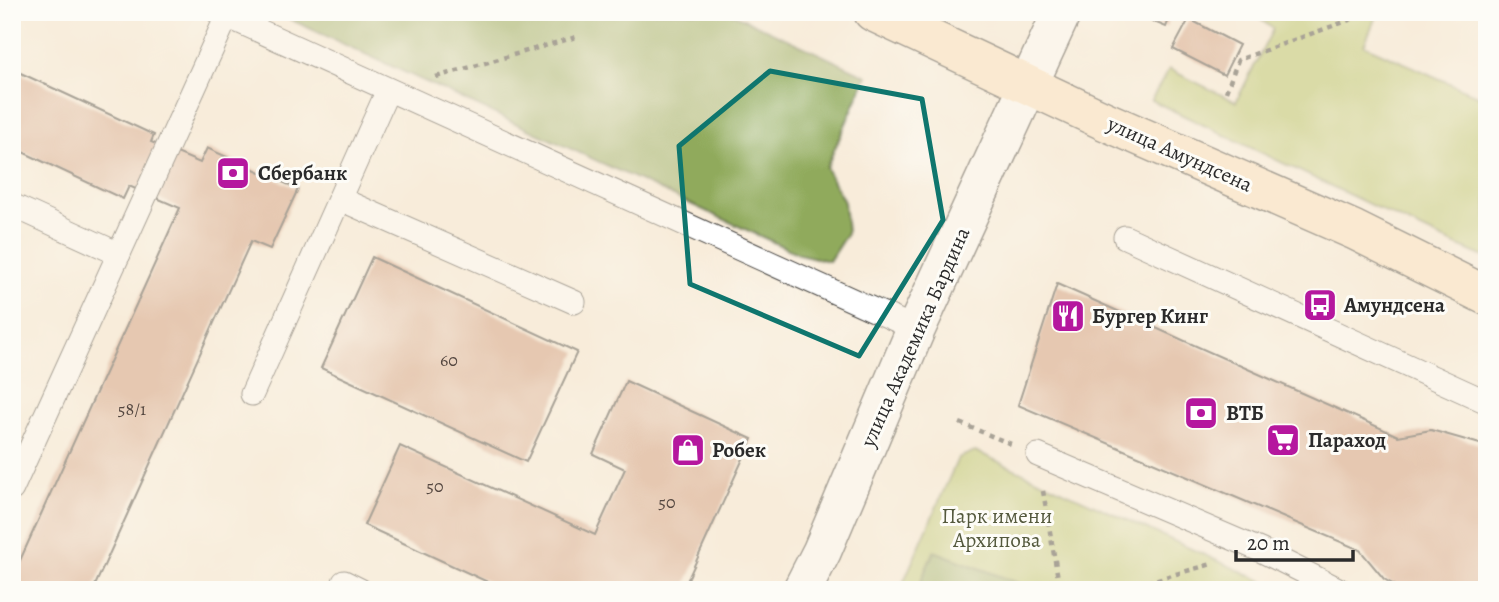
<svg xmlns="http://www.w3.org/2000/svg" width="1499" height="602" font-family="Alegreya,serif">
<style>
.green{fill:#b5c568;stroke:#70784a;stroke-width:2}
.forest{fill:#90aa5c;stroke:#5e6a44;stroke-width:2}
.building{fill:#d09b7f}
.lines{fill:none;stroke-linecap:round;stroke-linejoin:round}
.service-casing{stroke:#4a4845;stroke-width:25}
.tertiary-casing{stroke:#4a4845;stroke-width:41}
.secondary-casing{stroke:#4a4845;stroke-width:41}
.path{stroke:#4a4845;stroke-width:4.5;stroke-dasharray:5 5;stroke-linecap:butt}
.service{stroke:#fff;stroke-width:23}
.tertiary{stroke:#fff;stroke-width:38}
.secondary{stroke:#fde5c5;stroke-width:38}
.marked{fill:none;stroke:#0f766e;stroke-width:5;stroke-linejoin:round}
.labels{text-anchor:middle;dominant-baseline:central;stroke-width:6;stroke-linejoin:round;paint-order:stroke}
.number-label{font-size:18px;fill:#544740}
.street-label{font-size:21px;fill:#2b2b2b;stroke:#fdfcf7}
.poi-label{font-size:21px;font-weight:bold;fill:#2b2b2b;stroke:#fdfcf7;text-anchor:start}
.park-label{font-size:21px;fill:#54593d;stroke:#fdfcf7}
</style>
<rect width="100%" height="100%" fill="#fdfcf7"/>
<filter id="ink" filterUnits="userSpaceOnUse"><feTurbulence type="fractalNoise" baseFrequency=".0143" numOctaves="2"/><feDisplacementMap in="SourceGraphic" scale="14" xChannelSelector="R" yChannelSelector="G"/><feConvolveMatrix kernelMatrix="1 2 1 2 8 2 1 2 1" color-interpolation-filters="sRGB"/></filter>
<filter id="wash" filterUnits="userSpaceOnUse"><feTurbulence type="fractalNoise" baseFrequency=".00686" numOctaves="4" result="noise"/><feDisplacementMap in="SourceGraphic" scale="28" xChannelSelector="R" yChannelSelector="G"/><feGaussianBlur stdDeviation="1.57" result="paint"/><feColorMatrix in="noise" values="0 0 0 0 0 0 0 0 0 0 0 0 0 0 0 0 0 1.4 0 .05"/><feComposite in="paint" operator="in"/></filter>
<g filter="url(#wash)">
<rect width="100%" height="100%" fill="#f8ecda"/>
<g class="green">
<polygon points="1251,12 1378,12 1364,45 1487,100 1487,258 1444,240 1151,100 1169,69 1236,102 1273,29"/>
<polygon points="975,451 1282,590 900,590 958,458"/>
</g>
<g class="forest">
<polygon points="274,12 729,12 867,76 826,168 844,202 847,233 829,261 799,254"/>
<polygon points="934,551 1036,590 917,590"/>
</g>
<g id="blocks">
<g class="building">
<polygon points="1145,12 1172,12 1166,27 1142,17"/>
<polygon points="1189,19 1239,45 1224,75 1173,49"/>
<polygon points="12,69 154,135 151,142 200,163 207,148 298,189 270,249 251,241 93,590 12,590 12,578 180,208 129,186 123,199 12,147"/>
<polygon points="372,257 577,352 526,462 321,368"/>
<polygon points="1057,284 1398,436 1431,430 1480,444 1487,448 1487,590 1403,590 1384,579 1360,550 1018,405"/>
<polygon points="626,381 752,439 683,590 505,590 364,525 400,446 595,535 625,469 593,454"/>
</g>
</g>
</g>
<g filter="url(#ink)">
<use href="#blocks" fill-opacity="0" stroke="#4a4845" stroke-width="2"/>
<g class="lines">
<g class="service-casing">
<g id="service">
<polyline points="218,12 916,329"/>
<polyline points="340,199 574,302"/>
<polyline points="12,205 119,254"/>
<polyline points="1125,237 1487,402"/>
<polyline points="252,394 388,90"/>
<polyline points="1038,455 1260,550 1340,590"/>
<polyline points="12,489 227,16"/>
<polyline points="344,582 360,590"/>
</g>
</g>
<g class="tertiary-casing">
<polyline id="tertiary" points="802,590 822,551 916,329 1062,12"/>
</g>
<g class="secondary-casing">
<polyline id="secondary" points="873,12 1105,121 1354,230 1487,296"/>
</g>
<g class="path">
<polyline points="436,77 576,37"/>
<polyline points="1226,92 1238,60 1372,12"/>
<polyline points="960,423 1011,444"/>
<polyline points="1043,491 1060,590"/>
<polyline points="1118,590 1212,564"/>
</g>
<use href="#service" class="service"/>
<use href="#tertiary" class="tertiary"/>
<use href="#secondary" class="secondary"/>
</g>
</g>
<path d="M0 0H1499V602H0ZM770 71 922 99 943 220 859 356 690 284 679 146Z" fill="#f8ecda" fill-opacity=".55" fill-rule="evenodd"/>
<path class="marked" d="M770 71 922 99 943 220 859 356 690 284 679 146Z"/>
<defs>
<g id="bank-square" transform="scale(1.75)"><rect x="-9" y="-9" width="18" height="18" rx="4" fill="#b5179e" stroke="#fdfcf7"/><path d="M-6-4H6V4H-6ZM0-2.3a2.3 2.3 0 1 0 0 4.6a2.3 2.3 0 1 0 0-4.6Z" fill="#fff"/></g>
<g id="bus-square" transform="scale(1.75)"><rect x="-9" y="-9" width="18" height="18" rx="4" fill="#b5179e" stroke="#fdfcf7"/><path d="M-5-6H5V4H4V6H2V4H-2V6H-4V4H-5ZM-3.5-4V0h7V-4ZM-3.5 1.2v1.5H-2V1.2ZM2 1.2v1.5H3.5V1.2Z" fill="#fff"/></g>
<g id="restaurant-square" transform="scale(1.75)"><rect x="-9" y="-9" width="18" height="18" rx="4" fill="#b5179e" stroke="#fdfcf7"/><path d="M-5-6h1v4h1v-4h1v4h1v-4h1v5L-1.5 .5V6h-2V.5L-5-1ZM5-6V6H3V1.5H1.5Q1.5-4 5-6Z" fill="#fff"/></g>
<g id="supermarket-square" transform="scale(1.75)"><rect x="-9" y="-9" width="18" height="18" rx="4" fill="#b5179e" stroke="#fdfcf7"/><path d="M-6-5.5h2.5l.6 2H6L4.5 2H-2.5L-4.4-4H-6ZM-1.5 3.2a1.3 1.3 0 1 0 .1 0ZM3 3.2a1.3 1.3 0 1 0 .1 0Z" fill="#fff"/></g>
<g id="shop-square" transform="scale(1.75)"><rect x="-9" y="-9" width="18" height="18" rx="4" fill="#b5179e" stroke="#fdfcf7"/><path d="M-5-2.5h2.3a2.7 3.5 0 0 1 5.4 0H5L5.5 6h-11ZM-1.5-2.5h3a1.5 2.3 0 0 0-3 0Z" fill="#fff"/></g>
</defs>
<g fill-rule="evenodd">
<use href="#bank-square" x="233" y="173"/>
<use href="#bus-square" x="1320" y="305"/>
<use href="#restaurant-square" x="1068" y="316"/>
<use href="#bank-square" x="1201" y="413"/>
<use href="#supermarket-square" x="1283" y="440"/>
<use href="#shop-square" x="688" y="450"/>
</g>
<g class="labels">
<g class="number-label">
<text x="449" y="360">60</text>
<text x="132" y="409">58/1</text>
<text x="435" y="486">50</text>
<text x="667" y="502">50</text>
</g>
<g class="street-label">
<text transform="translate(1180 154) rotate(24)">улица Амундсена</text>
<text transform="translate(915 337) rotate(-66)">улица Академика Бардина</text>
</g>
<g class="poi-label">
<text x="258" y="173">Сбербанк</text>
<text x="1344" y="305">Амундсена</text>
<text x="1092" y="316">Бургер Кинг</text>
<text x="1226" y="413">ВТБ</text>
<text x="1308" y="440">Параход</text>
<text x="712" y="450">Робек</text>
</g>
<g class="park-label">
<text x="997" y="516">Парк имени<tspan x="997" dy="24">Архипова</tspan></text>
</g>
</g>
<rect width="1499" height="602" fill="none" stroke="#fdfcf7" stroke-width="42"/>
<path d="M1236 550v10h117v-10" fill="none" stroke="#2b2b2b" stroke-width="3.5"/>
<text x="1247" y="550" font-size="21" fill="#2b2b2b" stroke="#fdfcf7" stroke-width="5" paint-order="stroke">20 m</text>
</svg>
